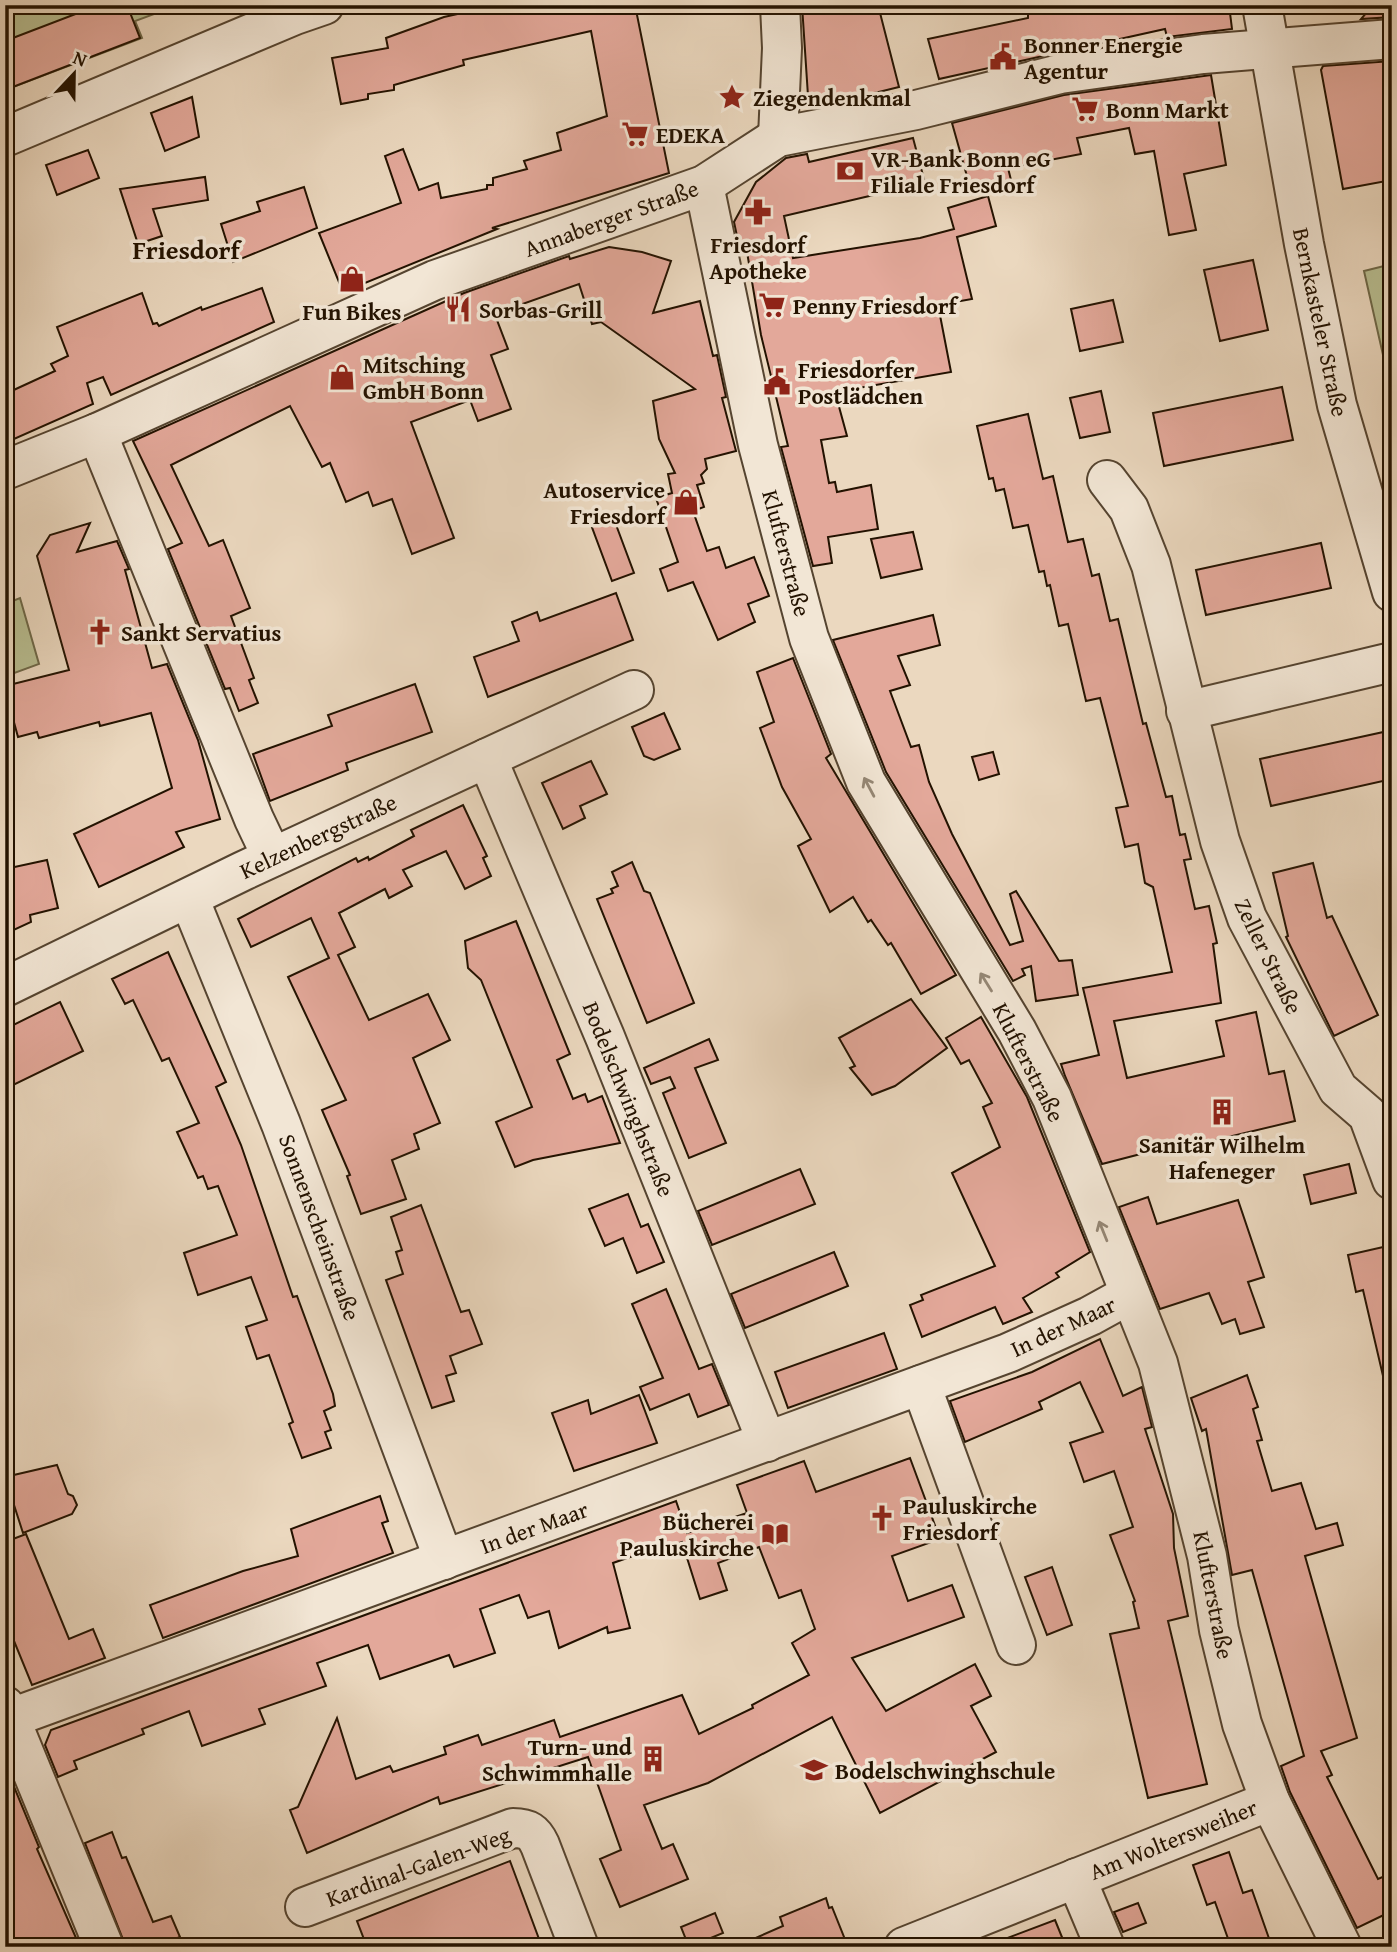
<svg xmlns="http://www.w3.org/2000/svg" width="1397" height="1952" font-family="'Gentium Book Plus',serif">
<style>
.green{fill:#b8be91;stroke:#6e6848;stroke-width:2}
.building{fill:#e3a89a;stroke:#231200;stroke-width:2}
.lines{fill:none;stroke-linecap:round;stroke-linejoin:round}
.minor-casing{stroke:#554430;stroke-width:42}
.minor{stroke:#f2e6d5;stroke-width:38}
.oneway{stroke:#958775}
.labels{text-anchor:middle;dominant-baseline:central;stroke-width:7;stroke-linejoin:round;paint-order:stroke}
.poi-label{font-size:23px;font-weight:bold;fill:#231200;stroke:#f2e6d5;text-anchor:start}
.street-label{font-size:23px;fill:#231200;stroke:#f2e6d5}
.quarter-label{font-size:26px;font-weight:bold;fill:#231200;stroke:#f2e6d5}
</style>
<rect width="100%" height="100%" fill="#ebd8bf"/>
<filter id="stains"><feTurbulence type="fractalNoise" baseFrequency=".00286" numOctaves="4"/><feColorMatrix values="0 0 0 0 .2 0 0 0 0 .09 0 0 0 0 .02 0 0 0 .5 -.17"/></filter>
<radialGradient id="worn" r=".72"><stop offset=".6" stop-color="#630" stop-opacity="0"/><stop offset="1" stop-color="#630" stop-opacity=".3"/></radialGradient>
<g class="green">
<polygon points="5,5 154,5 157,13 135,21 142,38 5,90"/>
<polygon points="1392,264 1392,354 1383,355 1364,271"/>
<polygon points="20,598 39,664 9,675 5,660 5,604"/>
</g>
<g class="building">
<polygon points="99,5 127,5 140,38 5,90 5,41"/>
<polygon points="498,5 635,5 669,173 492,228 497,229 343,292 319,233 401,203 385,156 403,149 419,190 438,183 441,198 487,189 487,185 493,185 493,178 527,169 524,161 561,150 557,133 607,116 591,31 463,60 464,65 394,85 394,90 368,94 368,99 341,104 332,58 388,48 386,38 444,17"/>
<polygon points="802,5 878,5 899,87 822,106 808,96"/>
<polygon points="1088,5 1229,5 1232,29 1167,37 1165,29 939,79 928,39 1028,18 1028,14"/>
<polygon points="1373,5 1390,5 1392,17 1361,19"/>
<polygon points="1392,61 1392,180 1343,189 1321,70 1323,66"/>
<polygon points="1211,75 1226,165 1184,174 1196,230 1169,235 1154,151 1135,154 1129,128 1077,138 1081,154 1008,168 1012,184 972,194 952,123 1064,95"/>
<polygon points="192,97 199,137 165,151 151,113"/>
<polygon points="913,138 925,183 784,216 793,258 920,238 954,229 948,208 988,196 996,226 957,237 972,299 938,305 951,372 835,392 847,436 821,440 829,483 835,482 837,492 871,485 878,529 828,537 832,563 813,566 781,447 788,446 761,335 746,246 738,241 734,222 756,182 786,158 807,154 809,162"/>
<polygon points="88,150 99,178 57,195 46,165"/>
<polygon points="205,177 208,200 153,209 162,236 138,244 120,189"/>
<polygon points="304,187 317,228 233,262 221,224 260,211 257,202"/>
<polygon points="609,247 642,252 671,261 653,313 700,301 713,356 717,355 726,397 722,398 736,451 705,459 707,469 701,475 704,483 697,485 704,507 693,511 707,551 719,547 726,568 754,557 769,596 748,604 755,622 718,640 693,582 668,591 660,569 678,562 656,498 672,493 668,474 675,473 659,439 653,401 695,389 601,322 592,324 579,284 511,308 514,314 497,320 508,349 491,355 511,409 478,421 470,400 411,422 454,538 412,554 392,499 373,506 368,492 346,502 330,463 322,467 290,406 171,465 209,546 223,540 250,608 231,616 254,678 249,680 258,703 239,711 230,688 225,689 168,549 182,543 133,441 464,293 569,256 570,259"/>
<polygon points="1253,260 1268,330 1220,341 1204,270"/>
<polygon points="262,288 274,322 111,395 103,377 87,383 93,404 5,443 5,394 55,371 51,364 68,356 57,327 142,293 153,324 157,323 159,326 201,307 202,310"/>
<polygon points="1113,300 1123,342 1080,351 1071,309"/>
<polygon points="1282,387 1293,440 1164,466 1153,413"/>
<polygon points="1101,391 1110,432 1080,438 1070,398"/>
<polygon points="1028,414 1043,479 1053,476 1068,542 1083,539 1092,576 1099,574 1110,621 1118,619 1143,724 1146,723 1166,797 1172,796 1180,835 1185,834 1191,859 1184,860 1195,909 1209,906 1217,943 1213,944 1221,1003 1114,1021 1127,1078 1224,1056 1216,1021 1256,1012 1269,1074 1284,1071 1295,1121 1161,1153 1160,1149 1102,1164 1065,1076 1061,1064 1099,1055 1083,988 1172,972 1153,887 1145,883 1138,844 1125,847 1116,808 1128,806 1100,698 1086,701 1068,624 1059,626 1050,585 1047,586 1044,571 1039,572 1028,525 1013,528 1004,489 996,491 993,478 989,479 977,426"/>
<polygon points="612,514 634,573 612,581 590,522"/>
<polygon points="90,523 77,552 117,541 129,569 125,570 152,668 167,664 198,740 220,819 176,832 184,847 99,887 74,834 172,788 151,713 100,726 99,722 39,738 37,732 18,737 12,715 5,717 5,686 69,670 37,556 50,535"/>
<polygon points="913,532 922,569 881,578 871,539"/>
<polygon points="1321,543 1331,588 1206,615 1196,570"/>
<polygon points="616,593 633,640 488,697 474,657 519,641 512,622 537,612 540,621"/>
<polygon points="933,615 940,645 898,656 910,685 890,691 911,747 919,745 929,782 952,834 1010,945 1023,941 1010,894 1016,891 1059,961 1072,960 1078,995 1036,1001 1031,966 1022,969 1025,975 1013,981 886,772 833,640"/>
<polygon points="793,658 831,754 826,758 956,975 921,994 891,943 888,945 871,920 868,922 853,897 830,912 798,846 811,839 782,787 760,728 774,722 757,672"/>
<polygon points="415,684 432,732 346,763 348,770 270,801 253,754 332,726 328,715"/>
<polygon points="664,713 680,749 654,760 644,756 632,727"/>
<polygon points="1388,731 1392,749 1392,779 1271,806 1260,759"/>
<polygon points="993,752 999,774 979,780 972,757"/>
<polygon points="591,761 607,794 580,806 585,818 563,829 542,783"/>
<polygon points="463,805 487,856 483,858 491,876 465,889 446,851 403,870 412,886 389,898 385,889 339,913 355,947 338,955 369,1020 428,994 450,1040 413,1058 440,1123 414,1134 419,1149 392,1160 406,1199 361,1214 347,1176 350,1175 322,1110 346,1100 288,977 329,958 311,918 251,947 238,919 356,858 358,862 368,857 369,860 414,836 411,830"/>
<polygon points="47,860 58,908 30,915 31,922 5,934 5,869"/>
<polygon points="632,862 644,891 650,893 694,1003 647,1023 597,899 613,893 611,889 618,886 612,872"/>
<polygon points="1313,863 1327,918 1332,916 1378,1015 1334,1036 1286,937 1288,936 1273,873"/>
<polygon points="516,921 570,1054 557,1060 573,1099 585,1094 588,1102 602,1096 620,1143 533,1160 515,1167 496,1122 532,1107 481,980 468,968 465,941"/>
<polygon points="168,952 226,1082 216,1087 241,1145 293,1297 297,1296 333,1394 335,1406 324,1411 331,1430 325,1432 331,1448 302,1458 289,1424 293,1422 269,1355 257,1359 246,1327 267,1320 251,1277 198,1295 184,1253 237,1235 218,1186 208,1189 203,1176 198,1178 177,1132 199,1123 169,1058 162,1061 133,1000 125,1004 112,979"/>
<polygon points="911,999 947,1048 895,1086 872,1095 850,1068 855,1066 839,1038"/>
<polygon points="60,1002 83,1051 5,1089 5,1029"/>
<polygon points="981,1017 1027,1097 1090,1252 1056,1273 1059,1277 1023,1298 1032,1312 1003,1324 995,1307 922,1337 910,1305 923,1300 921,1295 995,1266 952,1173 1000,1147 983,1107 992,1103 969,1060 961,1064 946,1038"/>
<polygon points="709,1039 718,1060 695,1068 726,1143 689,1158 663,1093 675,1088 670,1077 651,1084 644,1068"/>
<polygon points="1349,1164 1356,1193 1311,1204 1304,1175"/>
<polygon points="800,1169 815,1204 712,1245 698,1211"/>
<polygon points="628,1194 641,1227 648,1224 664,1262 637,1273 623,1238 605,1246 589,1209"/>
<polygon points="1148,1197 1157,1224 1238,1200 1264,1277 1248,1282 1264,1327 1240,1334 1235,1319 1222,1324 1209,1293 1160,1309 1119,1207"/>
<polygon points="421,1205 461,1312 469,1310 482,1344 450,1356 456,1373 446,1376 454,1401 432,1408 386,1280 403,1274 396,1252 402,1250 391,1217"/>
<polygon points="1392,1245 1392,1375 1383,1376 1363,1290 1356,1292 1348,1255"/>
<polygon points="834,1252 848,1286 745,1328 731,1294"/>
<polygon points="666,1289 699,1369 712,1364 729,1405 698,1417 689,1394 650,1410 640,1387 663,1378 632,1304"/>
<polygon points="884,1333 897,1369 788,1408 775,1372"/>
<polygon points="1100,1339 1123,1396 1142,1387 1152,1427 1145,1429 1173,1514 1174,1548 1188,1616 1168,1621 1207,1784 1148,1798 1110,1634 1139,1628 1133,1602 1135,1601 1110,1535 1133,1527 1114,1471 1084,1482 1070,1443 1103,1432 1080,1382 1039,1402 1042,1409 965,1442 950,1401 1032,1372"/>
<polygon points="1247,1375 1258,1407 1253,1409 1262,1440 1257,1441 1272,1491 1301,1483 1316,1529 1337,1523 1343,1545 1305,1556 1357,1738 1321,1751 1332,1775 1327,1777 1378,1879 1392,1873 1392,1911 1357,1928 1290,1792 1281,1766 1304,1756 1252,1570 1232,1575 1206,1429 1202,1431 1191,1398"/>
<polygon points="639,1395 657,1443 574,1471 552,1413 588,1400 591,1414"/>
<polygon points="910,1458 940,1539 892,1556 908,1601 952,1585 964,1617 852,1658 886,1711 975,1664 991,1696 971,1706 996,1752 880,1813 832,1717 708,1783 644,1805 662,1849 673,1844 688,1879 620,1907 600,1859 621,1850 588,1757 440,1804 438,1797 307,1853 290,1810 298,1807 337,1718 356,1779 390,1766 393,1772 446,1754 444,1747 478,1735 482,1745 554,1720 560,1737 682,1695 699,1734 753,1708 752,1705 809,1675 792,1643 815,1629 801,1590 779,1598 759,1547 718,1563 727,1590 700,1599 682,1542 665,1548 664,1545 613,1563 630,1628 608,1633 607,1627 559,1648 549,1611 528,1618 519,1595 480,1609 495,1653 454,1667 449,1655 380,1679 368,1645 317,1663 326,1686 259,1709 265,1724 202,1746 189,1711 142,1729 144,1734 74,1761 77,1769 58,1777 45,1745 51,1730 676,1501 687,1533 747,1513 737,1485 804,1461 816,1492"/>
<polygon points="57,1465 68,1494 73,1496 77,1505 72,1514 23,1533 5,1477"/>
<polygon points="380,1496 388,1521 382,1523 393,1553 163,1638 150,1605 243,1571 298,1556 291,1529"/>
<polygon points="26,1534 69,1639 93,1629 105,1658 32,1685 5,1619 5,1542"/>
<polygon points="1052,1567 1072,1625 1047,1635 1025,1577"/>
<polygon points="5,1765 39,1847 37,1849 80,1947 5,1947"/>
<polygon points="112,1832 122,1858 126,1857 153,1922 171,1916 180,1937 155,1947 126,1947 85,1843"/>
<polygon points="1229,1852 1243,1893 1252,1890 1272,1947 1231,1947 1215,1902 1207,1905 1193,1865"/>
<polygon points="510,1861 542,1947 367,1947 357,1921"/>
<polygon points="826,1898 829,1908 832,1907 846,1942 833,1947 735,1947 783,1926 780,1917"/>
<polygon points="1138,1903 1146,1923 1123,1932 1114,1912"/>
<polygon points="715,1913 723,1933 689,1947 681,1927"/>
<polygon points="1055,1920 1066,1947 989,1947 989,1945"/>
</g>
<g class="lines">
<g class="minor-casing">
<g id="minor">
<polyline points="1262,5 1304,244 1337,405 1392,592"/>
<polyline points="5,137 295,15 324,5"/>
<polyline points="778,137 782,48 780,5"/>
<polyline points="704,185 758,445 809,638 866,782 1017,1031 1052,1098 1158,1363 1207,1556 1219,1630 1242,1724 1270,1801 1342,1947"/>
<polyline points="97,433 254,819 272,857"/>
<polyline points="5,470 97,433 435,280 704,185 778,137 916,110 1060,74 1203,54 1392,39"/>
<polyline points="1107,480 1129,509 1151,565 1220,841 1247,918 1338,1089 1368,1115 1392,1180"/>
<polyline points="1186,711 1392,662"/>
<polyline points="487,758 605,1037 767,1442"/>
<polyline points="189,898 281,1124 444,1560"/>
<polyline points="5,987 243,871 634,690"/>
<polyline points="921,1385 1016,1645"/>
<polyline points="5,1706 104,1947"/>
<polyline points="11,1718 1008,1353 1090,1316 1130,1294"/>
<polyline points="1076,1878 1105,1947"/>
<path d="M305 1907 513 1828C528 1828 534 1832 540 1845L579 1947"/>
<polyline points="904,1947 1270,1801"/>
</g>
</g>
<use href="#minor" class="minor"/>
</g>
<defs><path id="oneway-shaft" d="M-6 0H5M1.5-3L5.5 0L1.5 3" fill="none" stroke-width="1.6" stroke-linecap="round" stroke-linejoin="round" transform="scale(1.75)"/></defs>
<g class="oneway">
<use href="#oneway-shaft" transform="translate(869 787) rotate(-118)"/>
<use href="#oneway-shaft" transform="translate(986 982) rotate(-122)"/>
<use href="#oneway-shaft" transform="translate(1103 1231) rotate(-112)"/>
</g>
<defs>
<g id="civic-bare" transform="scale(2.1)"><path d="M-.6-6.5H3V-4.5H.6V-3L4-1V1h2V6H-6V1h2V-1L-.6-3ZM-1.2 2.5V6h2.4V2.5Z" fill="#8f2418" stroke="#f2e6d5" stroke-width="2.5" paint-order="stroke"/></g>
<g id="sight-bare" transform="scale(2.1)"><path d="M0-6L1.8-2.2L6-1.7L2.9 1.2L3.7 5.4L0 3.3L-3.7 5.4L-2.9 1.2L-6-1.7L-1.8-2.2Z" fill="#8f2418" stroke="#f2e6d5" stroke-width="2.5" paint-order="stroke"/></g>
<g id="supermarket-bare" transform="scale(2.1)"><path d="M-6-5.5h2.5l.6 2H6L4.5 2H-2.5L-4.4-4H-6ZM-1.5 3.2a1.3 1.3 0 1 0 .1 0ZM3 3.2a1.3 1.3 0 1 0 .1 0Z" fill="#8f2418" stroke="#f2e6d5" stroke-width="2.5" paint-order="stroke"/></g>
<g id="bank-bare" transform="scale(2.1)"><path d="M-6-4H6V4H-6ZM0-2.3a2.3 2.3 0 1 0 0 4.6a2.3 2.3 0 1 0 0-4.6Z" fill="#8f2418" stroke="#f2e6d5" stroke-width="2.5" paint-order="stroke"/></g>
<g id="pharmacy-bare" transform="scale(2.1)"><path d="M-2-6h4v4h4v4h-4v4h-4v-4h-4v-4h4Z" fill="#8f2418" stroke="#f2e6d5" stroke-width="2.5" paint-order="stroke"/></g>
<g id="shop-bare" transform="scale(2.1)"><path d="M-5-2.5h2.3a2.7 3.5 0 0 1 5.4 0H5L5.5 6h-11ZM-1.5-2.5h3a1.5 2.3 0 0 0-3 0Z" fill="#8f2418" stroke="#f2e6d5" stroke-width="2.5" paint-order="stroke"/></g>
<g id="restaurant-bare" transform="scale(2.1)"><path d="M-5-6h1v4h1v-4h1v4h1v-4h1v5L-1.5 .5V6h-2V.5L-5-1ZM5-6V6H3V1.5H1.5Q1.5-4 5-6Z" fill="#8f2418" stroke="#f2e6d5" stroke-width="2.5" paint-order="stroke"/></g>
<g id="church-bare" transform="scale(2.1)"><path d="M-1.2-6h2.4v3.5h3.3v2.4h-3.3V6h-2.4V-.1h-3.3v-2.4h3.3Z" fill="#8f2418" stroke="#f2e6d5" stroke-width="2.5" paint-order="stroke"/></g>
<g id="building-bare" transform="scale(2.1)"><path d="M-4-6H4V6H1V3H-1V6H-4ZM-2.5-4.3h1.7v1.8h-1.7ZM.8-4.3h1.7v1.8H.8ZM-2.5-1h1.7V.8h-1.7ZM.8-1h1.7V.8H.8Z" fill="#8f2418" stroke="#f2e6d5" stroke-width="2.5" paint-order="stroke"/></g>
<g id="library-bare" transform="scale(2.1)"><path d="M-6-4Q-3-5.5-.7-3.5V5Q-3 3-6 4ZM6-4Q3-5.5 .7-3.5V5Q3 3 6 4Z" fill="#8f2418" stroke="#f2e6d5" stroke-width="2.5" paint-order="stroke"/></g>
<g id="school-bare" transform="scale(2.1)"><path d="M0-5L7-2L0 1L-7-2ZM-4 1L0 2.5L4 1V4Q0 6-4 4Z" fill="#8f2418" stroke="#f2e6d5" stroke-width="2.5" paint-order="stroke"/></g>
</defs>
<g fill-rule="evenodd">
<use href="#civic-bare" x="1003" y="57"/>
<use href="#sight-bare" x="732" y="97"/>
<use href="#supermarket-bare" x="1085" y="109"/>
<use href="#supermarket-bare" x="635" y="134"/>
<use href="#bank-bare" x="850" y="171"/>
<use href="#pharmacy-bare" x="758" y="212"/>
<use href="#shop-bare" x="352" y="279"/>
<use href="#supermarket-bare" x="772" y="305"/>
<use href="#restaurant-bare" x="458" y="309"/>
<use href="#shop-bare" x="342" y="377"/>
<use href="#civic-bare" x="777" y="382"/>
<use href="#shop-bare" x="686" y="502"/>
<use href="#church-bare" x="100" y="632"/>
<use href="#building-bare" x="1222" y="1112"/>
<use href="#church-bare" x="882" y="1518"/>
<use href="#library-bare" x="775" y="1534"/>
<use href="#building-bare" x="653" y="1759"/>
<use href="#school-bare" x="814" y="1770"/>
</g>
<g class="labels">
<g class="poi-label">
<text x="1024" y="44">Bonner Energie<tspan x="1024" dy="26">Agentur</tspan></text>
<text x="753" y="97">Ziegendenkmal</text>
<text x="1106" y="109">Bonn Markt</text>
<text x="656" y="134">EDEKA</text>
<text x="871" y="158">VR-Bank Bonn eG<tspan x="871" dy="26">Filiale Friesdorf</tspan></text>
<text x="758" y="244" text-anchor="middle">Friesdorf<tspan x="758" dy="26">Apotheke</tspan></text>
<text x="793" y="305">Penny Friesdorf</text>
<text x="479" y="309">Sorbas-Grill</text>
<text x="352" y="311" text-anchor="middle">Fun Bikes</text>
<text x="363" y="364">Mitsching<tspan x="363" dy="26">GmbH Bonn</tspan></text>
<text x="798" y="369">Friesdorfer<tspan x="798" dy="26">Postlädchen</tspan></text>
<text x="665" y="489" text-anchor="end">Autoservice<tspan x="665" dy="26">Friesdorf</tspan></text>
<text x="121" y="632">Sankt Servatius</text>
<text x="1222" y="1144" text-anchor="middle">Sanitär Wilhelm<tspan x="1222" dy="26">Hafeneger</tspan></text>
<text x="903" y="1505">Pauluskirche<tspan x="903" dy="26">Friesdorf</tspan></text>
<text x="754" y="1521" text-anchor="end">Bücherei<tspan x="754" dy="26">Pauluskirche</tspan></text>
<text x="632" y="1746" text-anchor="end">Turn- und<tspan x="632" dy="26">Schwimmhalle</tspan></text>
<text x="835" y="1770">Bodelschwinghschule</text>
</g>
<g class="street-label">
<text transform="translate(611 218) rotate(-20)">Annaberger Straße</text>
<text transform="translate(1321 322) rotate(78)">Bernkasteler Straße</text>
<text transform="translate(787 553) rotate(75)">Klufterstraße</text>
<text transform="translate(318 836) rotate(-25)">Kelzenbergstraße</text>
<text transform="translate(1269 956) rotate(64)">Zeller Straße</text>
<text transform="translate(1029 1062) rotate(63)">Klufterstraße</text>
<text transform="translate(629 1099) rotate(68)">Bodelschwinghstraße</text>
<text transform="translate(320 1227) rotate(70)">Sonnenscheinstraße</text>
<text transform="translate(1063 1326) rotate(-25)">In der Maar</text>
<text transform="translate(534 1527) rotate(-20)">In der Maar</text>
<text transform="translate(1214 1595) rotate(79)">Klufterstraße</text>
<text transform="translate(1173 1839) rotate(-22)">Am Woltersweiher</text>
<text transform="translate(418 1866) rotate(-20)">Kardinal-Galen-Weg</text>
</g>
<g class="quarter-label">
<text x="186" y="249">Friesdorf</text>
</g>
</g>
<rect width="1397" height="1952" fill="none" stroke="#ebd8bf" stroke-width="28"/>
<rect x="7" y="7" width="1383" height="1938" fill="none" stroke="#231200" stroke-width="3.5"/>
<rect x="14" y="14" width="1369" height="1924" fill="none" stroke="#231200" stroke-width="2"/>
<g transform="translate(74 74) rotate(22)" stroke="#f2e6d5" stroke-width="5" paint-order="stroke">
<path d="M0-5L12 26L0 18L-12 26Z" fill="#231200"/>
<text y="-10" font-size="19" font-weight="bold" text-anchor="middle" fill="#231200">N</text>
</g>
<rect width="100%" height="100%" filter="url(#stains)"/>
<rect width="100%" height="100%" fill="url(#worn)"/>
</svg>
